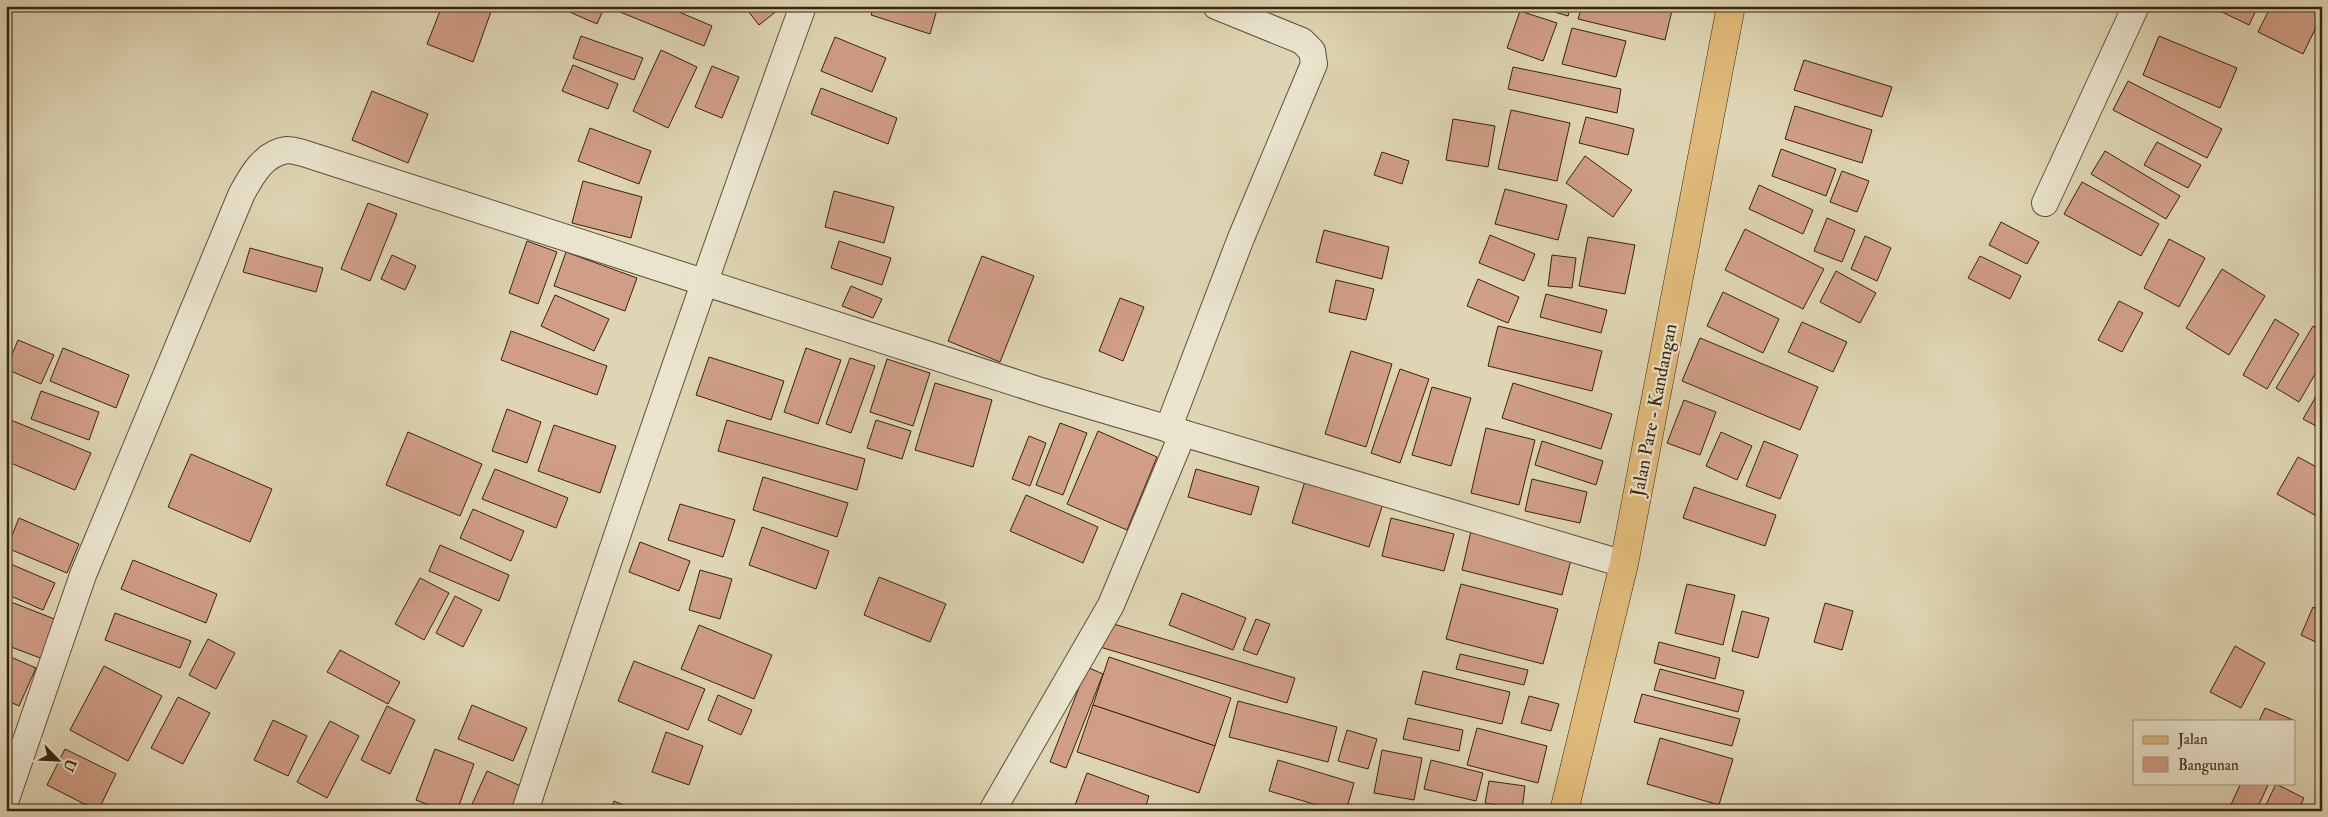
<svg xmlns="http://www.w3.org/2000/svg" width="2328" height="817" font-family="'IM FELL Double Pica',serif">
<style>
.building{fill:#d09e87;stroke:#36240c}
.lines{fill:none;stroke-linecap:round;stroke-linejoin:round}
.street-casing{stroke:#605036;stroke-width:28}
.primary-casing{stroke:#36240c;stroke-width:29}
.street{stroke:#eae4ce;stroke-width:26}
.primary{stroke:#e0ba7a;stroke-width:28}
.labels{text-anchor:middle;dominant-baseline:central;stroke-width:4.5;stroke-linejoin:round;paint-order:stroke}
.street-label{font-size:19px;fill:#36240c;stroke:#eae4ce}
</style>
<rect width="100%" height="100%" fill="#dfd5b4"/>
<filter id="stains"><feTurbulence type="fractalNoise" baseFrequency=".004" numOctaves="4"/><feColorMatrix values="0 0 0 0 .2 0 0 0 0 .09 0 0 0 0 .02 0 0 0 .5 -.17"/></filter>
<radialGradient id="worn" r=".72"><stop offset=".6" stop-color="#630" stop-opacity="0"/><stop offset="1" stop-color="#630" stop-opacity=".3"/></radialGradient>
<g class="building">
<polygon points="442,6 493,6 473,62 427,44"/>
<polygon points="556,6 605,6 597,24"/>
<polygon points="617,6 665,6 712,26 704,46 615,10"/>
<polygon points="744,6 783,6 759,25"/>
<polygon points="874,6 938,6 930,34 871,15"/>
<polygon points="1535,6 1571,6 1568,16"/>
<polygon points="1582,6 1673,6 1665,40 1578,19"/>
<polygon points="2225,6 2258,6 2249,25 2222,12"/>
<polygon points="2271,6 2322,6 2322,15 2303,54 2258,32"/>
<polygon points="1520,11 1557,23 1543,61 1507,48"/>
<polygon points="1572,28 1626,41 1616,77 1562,64"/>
<polygon points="581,36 643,58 634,80 573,58"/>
<polygon points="2159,36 2237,68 2220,108 2143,75"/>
<polygon points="835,37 886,58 872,92 821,71"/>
<polygon points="661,50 697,67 668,128 633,111"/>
<polygon points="1804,60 1892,87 1882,117 1794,90"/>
<polygon points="573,65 618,84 608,109 562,91"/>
<polygon points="712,66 739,77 722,118 695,107"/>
<polygon points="1513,67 1621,89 1617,113 1508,89"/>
<polygon points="2128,81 2222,129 2207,158 2113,110"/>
<polygon points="821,88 897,118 888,144 811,114"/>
<polygon points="372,91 428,114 408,163 352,140"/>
<polygon points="1795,106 1872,130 1862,163 1785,139"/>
<polygon points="1511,110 1570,123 1557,181 1498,169"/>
<polygon points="1586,117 1634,129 1628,155 1579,143"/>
<polygon points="1453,119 1495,126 1488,167 1446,160"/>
<polygon points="590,128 651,151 639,184 578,161"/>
<polygon points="2157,142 2201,165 2188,188 2144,165"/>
<polygon points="1781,149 1836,169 1826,196 1772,176"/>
<polygon points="2105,151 2180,196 2166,219 2091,174"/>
<polygon points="1382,152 1409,161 1402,184 1374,175"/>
<polygon points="1585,156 1632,190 1613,217 1566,183"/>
<polygon points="1842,171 1869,181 1857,212 1830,202"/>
<polygon points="583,181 642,197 631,238 572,223"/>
<polygon points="2082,182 2159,224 2141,256 2064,214"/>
<polygon points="1759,185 1813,210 1803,234 1749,209"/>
<polygon points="1505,189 1567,205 1558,240 1495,224"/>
<polygon points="834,191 894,207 884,243 825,227"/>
<polygon points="368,203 397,214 370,281 341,269"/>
<polygon points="1827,218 1855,230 1842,262 1814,251"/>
<polygon points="2001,222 2039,242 2027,264 1989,245"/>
<polygon points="1745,229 1824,269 1803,309 1725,270"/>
<polygon points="1324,230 1389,247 1382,279 1316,262"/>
<polygon points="1490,235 1535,254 1524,281 1479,263"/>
<polygon points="1865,236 1891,248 1877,281 1851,269"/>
<polygon points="1588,237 1635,245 1625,294 1579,286"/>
<polygon points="2169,239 2205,258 2179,307 2144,288"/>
<polygon points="527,241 557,252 538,304 509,293"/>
<polygon points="839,241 891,258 882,285 831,268"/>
<polygon points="250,248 323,268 316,292 243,272"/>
<polygon points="566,252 637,278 625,311 554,286"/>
<polygon points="392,255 416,266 405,290 381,279"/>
<polygon points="1552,255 1576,258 1572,288 1548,286"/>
<polygon points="982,256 1034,276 1000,362 948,341"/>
<polygon points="1980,256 2021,276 2010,299 1968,278"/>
<polygon points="2222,269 2265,296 2229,355 2186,328"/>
<polygon points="1836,271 1876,293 1860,323 1820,302"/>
<polygon points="1478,279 1519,297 1508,323 1467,306"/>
<polygon points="1336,280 1374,289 1366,320 1329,312"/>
<polygon points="851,286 882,299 873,318 842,306"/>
<polygon points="1723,292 1779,319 1763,353 1707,326"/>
<polygon points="1546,294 1607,310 1601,333 1540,317"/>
<polygon points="555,295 609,319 594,351 541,326"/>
<polygon points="1120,298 1144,307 1123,361 1099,351"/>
<polygon points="2119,301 2143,313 2122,352 2098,340"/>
<polygon points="2275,319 2299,334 2267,389 2243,375"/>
<polygon points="1802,322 1847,342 1833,372 1788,352"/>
<polygon points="1498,326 1602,351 1592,391 1488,366"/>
<polygon points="2313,326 2322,331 2322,362 2299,402 2276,388"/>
<polygon points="511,331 607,366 597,395 501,360"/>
<polygon points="1700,338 1818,387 1800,430 1682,381"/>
<polygon points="18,340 54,355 41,384 6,369"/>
<polygon points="63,348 129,375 116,408 50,381"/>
<polygon points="806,348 841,360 818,424 784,412"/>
<polygon points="1351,351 1392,364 1366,447 1325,434"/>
<polygon points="709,357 784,381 771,420 696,395"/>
<polygon points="850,358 875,366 851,433 826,424"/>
<polygon points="887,359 930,373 913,426 870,412"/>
<polygon points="1400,369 1429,379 1400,463 1371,453"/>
<polygon points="935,383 992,400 973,467 915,450"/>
<polygon points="1513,383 1612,414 1601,449 1502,418"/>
<polygon points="2322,386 2322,429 2303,419"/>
<polygon points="1432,387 1471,398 1451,466 1412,455"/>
<polygon points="41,391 99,412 89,440 31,419"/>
<polygon points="1684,400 1716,412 1700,455 1667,443"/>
<polygon points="507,409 541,422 527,463 492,451"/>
<polygon points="6,418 91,453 75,490 6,461"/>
<polygon points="727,420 865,459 857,490 718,451"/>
<polygon points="876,420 911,431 902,459 867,448"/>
<polygon points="1060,423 1087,433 1063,495 1036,485"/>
<polygon points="554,425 616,446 600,493 538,471"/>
<polygon points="1486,428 1535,440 1519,505 1471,493"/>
<polygon points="1098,431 1157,457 1127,530 1067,504"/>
<polygon points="408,432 482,464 460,516 386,485"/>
<polygon points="1721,432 1752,446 1737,480 1706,466"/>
<polygon points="1029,436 1046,443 1030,486 1012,479"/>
<polygon points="1542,441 1603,461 1596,485 1535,465"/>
<polygon points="1764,441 1798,455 1780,499 1746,486"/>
<polygon points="191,454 272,489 250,542 168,507"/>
<polygon points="2298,457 2322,470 2322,519 2277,494"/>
<polygon points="495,469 568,498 556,528 482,499"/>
<polygon points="1196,469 1259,487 1251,515 1188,497"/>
<polygon points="763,477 848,503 837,537 753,510"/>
<polygon points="1306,478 1384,501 1369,547 1292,523"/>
<polygon points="1532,479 1587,492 1580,523 1525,511"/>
<polygon points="1694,487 1776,515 1765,546 1683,518"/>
<polygon points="1026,495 1098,527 1083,563 1010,531"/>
<polygon points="680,504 735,520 723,557 668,540"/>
<polygon points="473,509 524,531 511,561 460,538"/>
<polygon points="19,518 79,544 67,573 7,548"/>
<polygon points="1391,518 1454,534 1444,571 1382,556"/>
<polygon points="762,527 829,551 816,589 749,565"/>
<polygon points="1471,531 1572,556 1562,595 1462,570"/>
<polygon points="640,542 690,561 679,591 629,572"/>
<polygon points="440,545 509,575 499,601 429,571"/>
<polygon points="133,560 217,594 206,623 121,589"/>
<polygon points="6,562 55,583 43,610 6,594"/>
<polygon points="700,570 732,579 720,619 689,610"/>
<polygon points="879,577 946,604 930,642 864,615"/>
<polygon points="420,578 449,593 424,640 395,624"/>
<polygon points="1461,584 1558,609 1543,664 1446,639"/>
<polygon points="1687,584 1735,595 1723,645 1675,633"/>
<polygon points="1182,593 1246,618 1233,650 1169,625"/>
<polygon points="455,596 482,610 463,647 436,633"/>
<polygon points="6,600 62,622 48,661 6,645"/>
<polygon points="1825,603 1853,611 1842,650 1814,642"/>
<polygon points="2313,607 2322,611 2322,645 2301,635"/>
<polygon points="1742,611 1769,618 1758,658 1732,651"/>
<polygon points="115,613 191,641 180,668 105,640"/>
<polygon points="1256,619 1270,624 1257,655 1243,650"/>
<polygon points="1107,622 1295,678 1287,703 1100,647"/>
<polygon points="699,625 772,655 754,699 681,669"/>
<polygon points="208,639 235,653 216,689 189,675"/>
<polygon points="1659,642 1720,658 1715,679 1654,663"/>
<polygon points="2235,646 2265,663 2241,708 2210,692"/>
<polygon points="340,650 400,682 388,704 327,672"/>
<polygon points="1460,654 1528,670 1524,685 1456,669"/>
<polygon points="6,655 36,668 19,706 6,700"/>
<polygon points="1109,657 1231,698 1215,746 1093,705"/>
<polygon points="634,661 705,689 688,730 618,701"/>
<polygon points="104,666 162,696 128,761 70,730"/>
<polygon points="1087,667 1103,674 1066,768 1050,762"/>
<polygon points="1660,669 1744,691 1738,712 1654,690"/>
<polygon points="1423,671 1510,692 1502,724 1415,704"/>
<polygon points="1642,694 1740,719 1732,746 1634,722"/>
<polygon points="718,695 752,710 741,735 708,720"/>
<polygon points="1529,696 1559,704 1551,731 1521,723"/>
<polygon points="178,697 210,713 183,764 151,748"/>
<polygon points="1238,701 1337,727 1328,762 1229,737"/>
<polygon points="472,705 527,728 513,761 458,739"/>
<polygon points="1093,705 1215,746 1199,793 1077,752"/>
<polygon points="387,706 415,720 390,774 361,760"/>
<polygon points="2265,708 2293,720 2259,721"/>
<polygon points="1408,718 1463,730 1459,751 1403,739"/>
<polygon points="273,720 307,736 288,776 254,760"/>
<polygon points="330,721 359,736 327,798 297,782"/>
<polygon points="1477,728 1547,746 1538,783 1467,765"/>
<polygon points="1347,730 1377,739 1368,769 1338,761"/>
<polygon points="666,732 703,746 689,785 652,772"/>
<polygon points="1660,738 1733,759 1719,805 1647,784"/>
<polygon points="65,749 116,774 98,811 47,785"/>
<polygon points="435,749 474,764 457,811 444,811 416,800"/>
<polygon points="1382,750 1422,758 1414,800 1374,793"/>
<polygon points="1278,760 1354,783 1346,811 1338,811 1269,791"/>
<polygon points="1431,760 1483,773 1476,801 1424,789"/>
<polygon points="487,771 523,787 513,811 469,811"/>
<polygon points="1087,773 1149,796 1144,811 1080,811 1074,808"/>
<polygon points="1489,781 1525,786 1522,809 1485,803"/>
<polygon points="2241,783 2269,783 2256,811 2228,811"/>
<polygon points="2276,784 2304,798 2298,811 2263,811"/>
<polygon points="614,801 637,811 610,811"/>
<polygon points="1419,805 1466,811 1418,811"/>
</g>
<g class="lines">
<g class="street-casing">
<g id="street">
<polyline points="2045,203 2136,6"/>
<polyline points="1168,429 1241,238 1314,64 1312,51 1302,41 1216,6"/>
<path d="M6 799 83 575 242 193C252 175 264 153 287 150 292 150 298 152 303 153L1041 391 1624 564"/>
<path d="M525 811C614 541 706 273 803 6"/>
<polyline points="992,811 1111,605 1183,433"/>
</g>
</g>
<g class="primary-casing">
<polyline id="primary" points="1564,811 1624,564 1731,6"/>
</g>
<use href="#street" class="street"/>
<use href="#primary" class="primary"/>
</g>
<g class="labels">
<g class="street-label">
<text transform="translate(1654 410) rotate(-79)">Jalan Pare - Kandangan</text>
</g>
</g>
<rect width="2328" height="817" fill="none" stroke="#dfd5b4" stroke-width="25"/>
<rect x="8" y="8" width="2313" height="802" fill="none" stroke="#36240c" stroke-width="2.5"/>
<rect x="12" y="12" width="2303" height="792" fill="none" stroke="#36240c"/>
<rect x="2133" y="720" width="162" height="65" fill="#eae4ce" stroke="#a29780"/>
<rect x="2143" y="736" width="25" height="8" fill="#e0ba7a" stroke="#a29780"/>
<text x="2178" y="744" font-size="15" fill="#36240c">Jalan</text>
<rect x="2143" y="757" width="25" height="15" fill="#d09e87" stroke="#a29780"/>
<text x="2178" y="770" font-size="15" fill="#36240c">Bangunan</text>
<g transform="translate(58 760) rotate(114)" stroke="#eae4ce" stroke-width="4" paint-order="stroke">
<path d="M0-4L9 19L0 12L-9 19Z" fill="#36240c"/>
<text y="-8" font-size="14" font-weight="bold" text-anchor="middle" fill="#36240c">U</text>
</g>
<rect width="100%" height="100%" filter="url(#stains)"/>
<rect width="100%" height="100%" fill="url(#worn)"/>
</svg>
